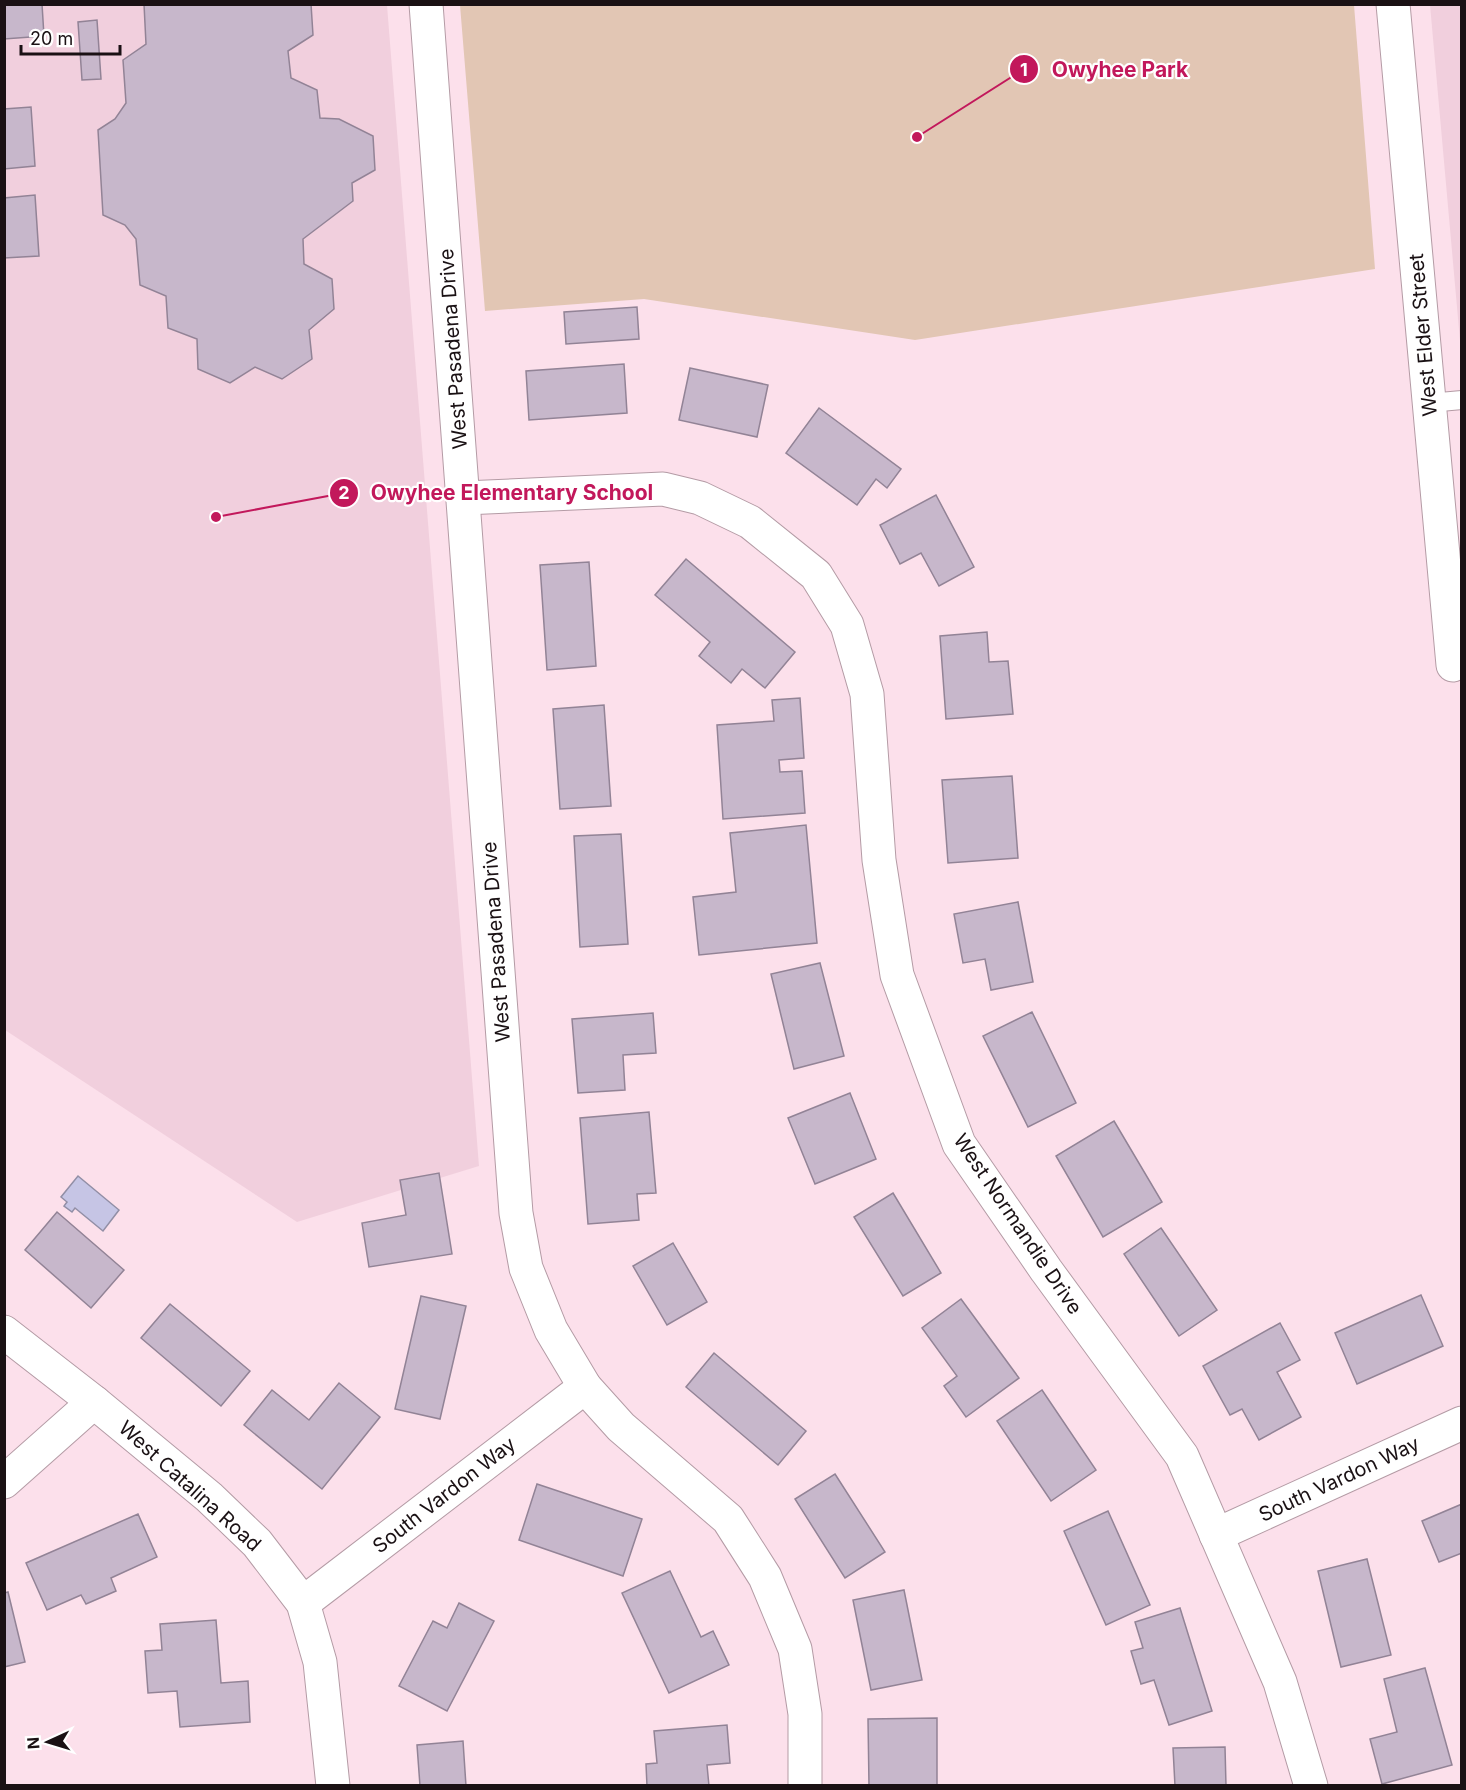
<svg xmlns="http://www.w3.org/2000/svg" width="1466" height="1790" font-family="Inter,sans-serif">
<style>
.built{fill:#f1cfdd}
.green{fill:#e2c6b4}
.water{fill:#c6c5e5;stroke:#928fa6;stroke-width:1.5}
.building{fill:#c7b7cb;stroke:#928396;stroke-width:1.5}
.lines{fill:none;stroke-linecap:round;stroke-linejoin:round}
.lane-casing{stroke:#b49ba5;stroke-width:20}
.street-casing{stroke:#b49ba5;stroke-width:35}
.lane{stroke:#fff;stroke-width:18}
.street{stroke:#fff;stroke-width:33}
.labels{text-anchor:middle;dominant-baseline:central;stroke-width:4.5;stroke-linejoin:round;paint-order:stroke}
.street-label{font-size:20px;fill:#1a1114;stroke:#fff}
.leader{fill:none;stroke:#c2185b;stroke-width:2}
.callout-dot{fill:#c2185b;stroke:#fff;stroke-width:2}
.mark-label{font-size:18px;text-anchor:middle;font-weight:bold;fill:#fff}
.callout-label{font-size:21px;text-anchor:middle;font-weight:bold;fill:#c2185b;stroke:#fff;stroke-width:4.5;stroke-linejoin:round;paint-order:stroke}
</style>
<rect width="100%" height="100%" fill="#fce0eb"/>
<g class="built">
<polygon points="4,5 387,5 479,1166 297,1222 5,1030"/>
<polygon points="1430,5 1461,5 1461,352"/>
</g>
<polygon class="green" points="460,5 1354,5 1375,269 915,340 644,299 485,311"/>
<polygon class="water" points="78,1176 119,1210 103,1231 75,1208 72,1212 64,1206 67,1202 61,1197"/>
<g class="building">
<polygon points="4,4 42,4 44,36 4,39"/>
<polygon points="144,4 311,4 313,35 288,51 291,78 317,90 320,118 339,119 373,136 375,170 352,183 353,201 303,239 304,264 332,279 334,309 309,330 312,359 282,379 255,367 230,383 198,369 197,339 168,328 166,296 140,285 136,239 125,225 103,215 98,130 115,119 126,103 123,60 146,44"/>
<polygon points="97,20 101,79 82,80 78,22"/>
<polygon points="31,107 35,166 4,169 4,109"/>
<polygon points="35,195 39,256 4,258 4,198"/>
<polygon points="637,307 639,339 566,344 564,312"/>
<polygon points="624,364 627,413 529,420 526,371"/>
<polygon points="690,368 768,385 757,437 679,420"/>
<polygon points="819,408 901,469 887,488 876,479 857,505 786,453"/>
<polygon points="936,495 974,567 939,586 921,553 900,564 880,525"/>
<polygon points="686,559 795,652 765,688 742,669 731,683 699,656 710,642 655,595"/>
<polygon points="589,562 596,666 547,670 540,565"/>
<polygon points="987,632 989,662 1008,661 1013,714 946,719 940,636"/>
<polygon points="800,698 804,758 779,760 780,772 802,771 805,813 723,819 717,725 774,721 772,700"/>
<polygon points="604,705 611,806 560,809 553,709"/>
<polygon points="1012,776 1018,858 948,863 942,780"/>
<polygon points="806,825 817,943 699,955 693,897 736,892 730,833"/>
<polygon points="621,834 628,944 580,947 574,836"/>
<polygon points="1018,902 1033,982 991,990 985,959 963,963 954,914"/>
<polygon points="820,963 844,1056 794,1069 771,974"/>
<polygon points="1032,1012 1076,1103 1028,1127 983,1036"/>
<polygon points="653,1013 656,1053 623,1055 625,1090 578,1093 572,1019"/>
<polygon points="850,1093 876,1159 815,1184 788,1118"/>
<polygon points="649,1112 656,1193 637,1194 639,1220 588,1224 580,1118"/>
<polygon points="1114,1121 1162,1202 1103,1237 1056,1156"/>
<polygon points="439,1173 452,1254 369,1267 362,1223 406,1215 400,1180"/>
<polygon points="893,1193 941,1273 903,1296 854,1217"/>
<polygon points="57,1212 124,1270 91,1308 25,1250"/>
<polygon points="1161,1228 1217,1310 1179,1336 1124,1254"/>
<polygon points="673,1243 707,1302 667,1325 633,1266"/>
<polygon points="1421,1295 1443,1346 1357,1384 1335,1333"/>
<polygon points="421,1296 466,1306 440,1419 395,1409"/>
<polygon points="961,1299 1019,1378 966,1417 944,1386 957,1376 922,1328"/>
<polygon points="170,1304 250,1371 221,1406 141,1338"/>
<polygon points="1280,1323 1300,1360 1277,1372 1301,1417 1259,1440 1242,1409 1230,1415 1203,1366"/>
<polygon points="714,1353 806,1431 778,1465 686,1387"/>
<polygon points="339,1383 380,1417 322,1489 244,1425 272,1390 309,1420"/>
<polygon points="1042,1390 1096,1470 1051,1501 997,1421"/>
<polygon points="835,1474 885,1552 845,1578 795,1499"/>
<polygon points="537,1484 642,1519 623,1576 519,1540"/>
<polygon points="1462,1504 1462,1553 1439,1562 1422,1521"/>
<polygon points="1108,1511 1150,1605 1106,1625 1064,1531"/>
<polygon points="138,1514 157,1557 111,1578 116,1591 86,1604 81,1595 47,1610 26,1563"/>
<polygon points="1367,1559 1391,1655 1341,1667 1318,1571"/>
<polygon points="670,1571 701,1637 713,1631 729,1665 669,1693 622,1593"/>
<polygon points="904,1590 922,1680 871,1690 853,1600"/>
<polygon points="8,1592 25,1662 4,1667 4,1593"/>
<polygon points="459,1603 494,1621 447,1711 399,1686 433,1621 447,1628"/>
<polygon points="1180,1608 1212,1711 1169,1725 1154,1680 1141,1684 1131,1651 1143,1648 1135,1622"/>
<polygon points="216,1620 221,1683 248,1681 250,1722 180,1727 177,1691 148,1693 145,1651 162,1650 160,1624"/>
<polygon points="1425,1668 1452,1765 1382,1784 1370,1739 1397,1732 1384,1679"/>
<polygon points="937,1718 937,1786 869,1786 868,1719"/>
<polygon points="727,1725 730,1763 707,1765 709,1786 647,1786 646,1764 657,1763 654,1731"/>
<polygon points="463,1741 466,1786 420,1786 417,1745"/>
<polygon points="1225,1747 1226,1786 1175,1786 1173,1748"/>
</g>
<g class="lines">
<g class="lane-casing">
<polyline id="lane" points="1429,403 1462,400"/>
</g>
<g class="street-casing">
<g id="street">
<polyline points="426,4 516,1213 526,1268 551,1330 585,1387 621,1427 728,1519 765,1577 795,1649 805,1714 805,1786"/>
<polyline points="1393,4 1453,665"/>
<polyline points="464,498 663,489 700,498 750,522 816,575 847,625 867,694 879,860 897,975 959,1144 1046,1270 1182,1456 1280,1682 1311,1786"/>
<polyline points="4,1332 94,1402 209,1497 257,1543 303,1603 320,1662 333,1786"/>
<polyline points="4,1482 94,1402"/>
<polyline points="1216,1535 1462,1423"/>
<polyline points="303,1603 585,1387"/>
</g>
</g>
<use href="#lane" class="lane"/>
<use href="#street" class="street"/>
</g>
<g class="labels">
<g class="street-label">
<text transform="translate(1423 335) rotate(-95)">West Elder Street</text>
<text transform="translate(453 349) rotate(-94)">West Pasadena Drive</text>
<text transform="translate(496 942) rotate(-94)">West Pasadena Drive</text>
<text transform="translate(1018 1224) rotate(56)">West Normandie Drive</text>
<text transform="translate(1339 1479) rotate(-25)">South Vardon Way</text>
<text transform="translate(190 1486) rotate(42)">West Catalina Road</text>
<text transform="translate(444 1495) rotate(-38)">South Vardon Way</text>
</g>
</g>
<path class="leader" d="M917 137L1024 69M216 517L344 493"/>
<g class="callout-dot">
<circle cx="917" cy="137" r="6"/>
<circle cx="216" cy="517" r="6"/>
<circle cx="1024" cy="69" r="15"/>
<circle cx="344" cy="493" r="15"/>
</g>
<g class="mark-label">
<text x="1024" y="76">1</text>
<text x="344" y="499">2</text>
</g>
<g class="callout-label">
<text x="1120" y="77">Owyhee Park</text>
<text x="512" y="500">Owyhee Elementary School</text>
</g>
<rect width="1466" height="1790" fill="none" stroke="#1a1114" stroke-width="12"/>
<g transform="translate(48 1742) rotate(266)" stroke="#ffffff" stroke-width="4.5" paint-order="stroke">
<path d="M0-4.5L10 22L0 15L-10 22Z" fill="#1a1114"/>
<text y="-9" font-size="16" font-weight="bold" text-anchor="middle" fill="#1a1114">N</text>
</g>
<path d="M21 45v9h99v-9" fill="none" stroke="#1a1114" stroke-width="3"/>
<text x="30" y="45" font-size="18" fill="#1a1114" stroke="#ffffff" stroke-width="4.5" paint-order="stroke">20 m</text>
</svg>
